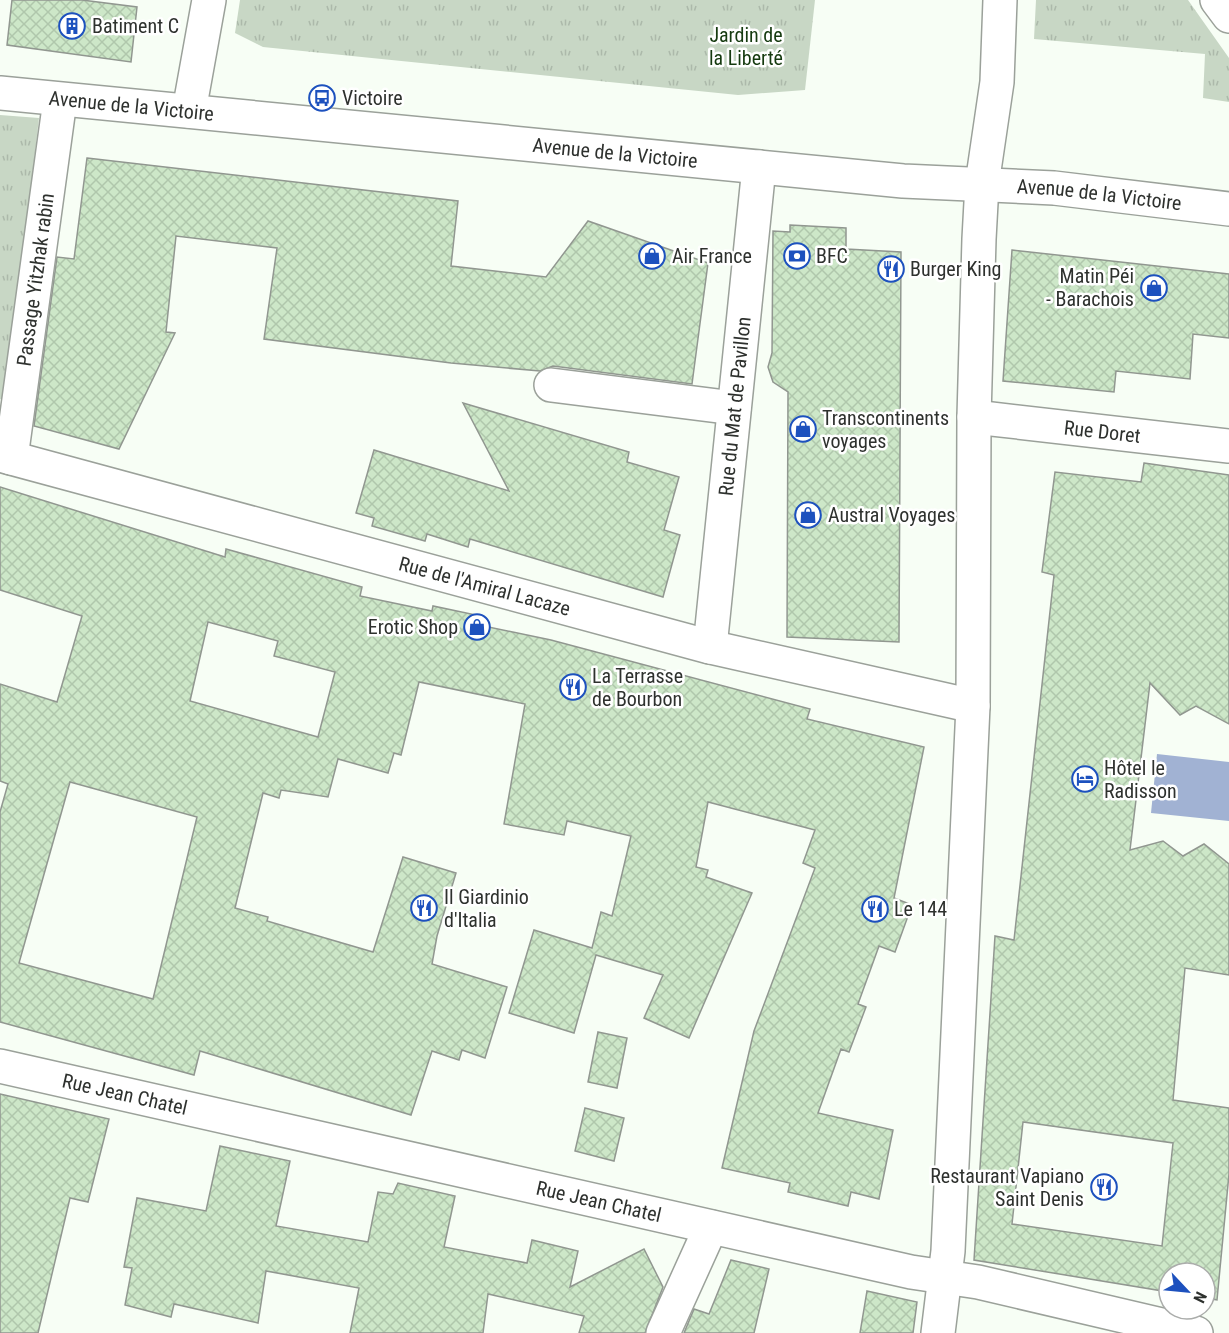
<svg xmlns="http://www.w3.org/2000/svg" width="1229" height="1333" font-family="'Roboto Condensed',sans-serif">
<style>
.grass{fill:url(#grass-tufts)}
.water{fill:#a1b2d3}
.building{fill:url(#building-cross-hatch);stroke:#919790;stroke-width:1.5;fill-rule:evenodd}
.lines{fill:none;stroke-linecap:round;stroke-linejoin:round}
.minor-casing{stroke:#9ba19a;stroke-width:36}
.major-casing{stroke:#9ba19a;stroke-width:36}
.minor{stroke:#fff;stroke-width:33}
.major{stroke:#fff;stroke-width:33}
.labels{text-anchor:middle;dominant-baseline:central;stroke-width:5;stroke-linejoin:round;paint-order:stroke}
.poi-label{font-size:20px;fill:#2e312e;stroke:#fff;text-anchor:start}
.park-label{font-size:20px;fill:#153a0f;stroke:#fff}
.street-label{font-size:20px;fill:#2e312e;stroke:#fff}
</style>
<defs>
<pattern id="grass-tufts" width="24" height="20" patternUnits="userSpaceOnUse" patternTransform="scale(1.5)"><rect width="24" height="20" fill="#c8d7c5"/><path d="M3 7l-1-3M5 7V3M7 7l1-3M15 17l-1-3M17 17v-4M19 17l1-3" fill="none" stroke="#acb9aa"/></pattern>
<pattern id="building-cross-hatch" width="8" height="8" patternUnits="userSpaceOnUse" patternTransform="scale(1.5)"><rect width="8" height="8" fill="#cde7c8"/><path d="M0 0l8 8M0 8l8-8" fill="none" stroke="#b0c7ac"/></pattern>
</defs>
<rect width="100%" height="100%" fill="#f7fef5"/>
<g class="grass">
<polygon points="240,0 815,0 805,90 738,95 263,47 235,33"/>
<polygon points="1036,0 1188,0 1229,58 1229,102 1203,98 1205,54 1034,39"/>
<polygon points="0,115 39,118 6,401 0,399"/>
</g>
<polygon class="water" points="1157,754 1229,762 1229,821 1151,813"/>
<g class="building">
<polygon points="12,0 82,0 137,7 131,62 7,45"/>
<polygon points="87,158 458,201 451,266 546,277 588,221 708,263 692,384 553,366 540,371 451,363 264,339 277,248 176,236 166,332 175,333 119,449 34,426 57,257 74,259"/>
<polygon points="790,225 846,228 846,249 901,252 899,642 787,637 788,392 773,382 768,367 772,353 773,231 790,232"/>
<polygon points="1012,250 1229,274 1229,338 1193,334 1190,379 1116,371 1114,392 1003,381"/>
<polygon points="463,403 629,452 627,462 679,477 664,530 680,535 663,597 470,539 468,547 427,534 425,541 372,526 374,518 356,513 374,450 509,491"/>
<path d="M1144 463 1229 475V724L1196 706 1180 715 1150 683 1130 850 1163 841 1183 856 1204 844 1229 864V975L1185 968 1173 1100 1229 1108V1174L1217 1300 1205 1298V1273H1169V1292L974 1260 995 936 1014 940 1054 575 1042 572 1055 472 1141 482ZM1023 1122 1173 1143 1162 1246 1012 1224Z"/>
<path d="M0 487 225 557 226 549 362 587 360 596 432 611 433 606 476 615 474 624 551 640 810 709 807 719 924 747 894 898 912 905 895 952 879 946 858 1004 866 1007 849 1052 841 1049 818 1113 893 1130 879 1199 851 1192 848 1206 788 1192 790 1183 722 1168 754 1031 815 868 803 863 815 830 708 802 696 867 708 870 706 877 752 893 689 1038 644 1018 663 975 596 955 574 1033 509 1013 534 930 592 948 601 912 612 916 631 836 567 821 564 835 504 824 525 704 419 682 401 755 394 753 388 773 338 759 328 797 281 790 279 798 263 793 235 908 268 917 267 921 373 952 403 857 456 873 437 936 432 964 507 987 485 1058 462 1050 459 1060 432 1051 411 1115 200 1051 194 1075 0 1022V812L8 784 0 781V684L57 702 82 616 0 590ZM208 622 278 641 274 656 335 672 318 737 190 701ZM70 782 197 817 153 999 19 963Z"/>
<polygon points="598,1032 627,1038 617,1088 588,1082"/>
<polygon points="0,1094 109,1119 88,1202 70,1198 38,1333 0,1333"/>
<polygon points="585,1108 624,1118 614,1161 575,1151"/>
<polygon points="220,1146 290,1161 276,1226 368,1242 378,1192 393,1194 398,1183 455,1196 444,1247 527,1263 532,1240 578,1251 570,1287 644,1249 663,1287 645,1333 579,1333 584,1316 488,1294 483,1333 350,1333 359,1288 266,1271 258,1323 174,1304 171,1317 125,1305 132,1268 124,1267 137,1198 206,1211"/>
<polygon points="731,1260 769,1269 754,1333 684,1333 694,1309 709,1314"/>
<polygon points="867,1291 917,1302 913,1333 860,1333"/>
</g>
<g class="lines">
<g class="minor-casing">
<g id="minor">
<polyline points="189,111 209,0"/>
<polyline points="551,385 734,408"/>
<path id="s1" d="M974 417 1229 446"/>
<path id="s2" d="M0 455 710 647 973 706"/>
<path id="s3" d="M11 458 60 100"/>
<path id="s4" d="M710 647 759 167"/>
<path id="s5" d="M0 1066 911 1272 978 1282 1196 1333"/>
<polyline points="663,1333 711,1227"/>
</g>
</g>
<g class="major-casing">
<g id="major">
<polyline points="1217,0 1229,16"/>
<path id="s6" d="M0 93 903 181 1054 188 1229 209"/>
<polyline points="938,1333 948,1251 973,706 974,417 979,239 982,184 997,82 1000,0"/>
</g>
</g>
<use href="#minor" class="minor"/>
<use href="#major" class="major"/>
</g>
<defs>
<g id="building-ring" transform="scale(1.35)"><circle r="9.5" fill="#fff" stroke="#1d51be" stroke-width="1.5"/><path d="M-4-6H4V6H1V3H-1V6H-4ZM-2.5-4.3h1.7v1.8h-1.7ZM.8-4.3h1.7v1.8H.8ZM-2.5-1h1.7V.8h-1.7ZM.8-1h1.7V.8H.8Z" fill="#1d51be"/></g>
<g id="bus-ring" transform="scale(1.35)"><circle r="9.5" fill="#fff" stroke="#1d51be" stroke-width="1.5"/><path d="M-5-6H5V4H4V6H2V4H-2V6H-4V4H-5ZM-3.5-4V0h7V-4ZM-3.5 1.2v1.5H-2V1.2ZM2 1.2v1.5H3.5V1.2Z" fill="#1d51be"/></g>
<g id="shop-ring" transform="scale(1.35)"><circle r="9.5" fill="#fff" stroke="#1d51be" stroke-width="1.5"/><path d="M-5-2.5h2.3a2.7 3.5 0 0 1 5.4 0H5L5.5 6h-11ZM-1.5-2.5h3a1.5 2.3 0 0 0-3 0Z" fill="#1d51be"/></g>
<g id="bank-ring" transform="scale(1.35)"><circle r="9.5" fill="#fff" stroke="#1d51be" stroke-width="1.5"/><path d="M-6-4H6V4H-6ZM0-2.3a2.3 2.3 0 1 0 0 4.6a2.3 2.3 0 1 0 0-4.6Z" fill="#1d51be"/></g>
<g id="restaurant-ring" transform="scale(1.35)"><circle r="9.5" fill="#fff" stroke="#1d51be" stroke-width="1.5"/><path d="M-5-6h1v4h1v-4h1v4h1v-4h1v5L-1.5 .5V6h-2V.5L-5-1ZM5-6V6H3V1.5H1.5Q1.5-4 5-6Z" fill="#1d51be"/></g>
<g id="hotel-ring" transform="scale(1.35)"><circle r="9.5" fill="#fff" stroke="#1d51be" stroke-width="1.5"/><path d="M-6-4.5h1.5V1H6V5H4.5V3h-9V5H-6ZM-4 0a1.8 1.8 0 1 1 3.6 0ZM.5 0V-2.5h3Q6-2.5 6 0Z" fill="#1d51be"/></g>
</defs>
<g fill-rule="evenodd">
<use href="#building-ring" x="72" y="26"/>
<use href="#bus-ring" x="322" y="98"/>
<use href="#shop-ring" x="652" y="256"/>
<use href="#bank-ring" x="797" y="256"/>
<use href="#restaurant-ring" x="891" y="269"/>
<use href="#shop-ring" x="1154" y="288"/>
<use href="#shop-ring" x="803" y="429"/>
<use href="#shop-ring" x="808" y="515"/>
<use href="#shop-ring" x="477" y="627"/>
<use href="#restaurant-ring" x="573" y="687"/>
<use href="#hotel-ring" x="1085" y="779"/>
<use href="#restaurant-ring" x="424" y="908"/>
<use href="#restaurant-ring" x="875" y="909"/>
<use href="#restaurant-ring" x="1104" y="1187"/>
</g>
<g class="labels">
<g class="poi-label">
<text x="92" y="26">Batiment C</text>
<text x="342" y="98">Victoire</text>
<text x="672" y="256">Air France</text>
<text x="816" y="256">BFC</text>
<text x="910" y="269">Burger King</text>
<text x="1134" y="276" text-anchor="end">Matin Péi<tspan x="1134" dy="23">- Barachois</tspan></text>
<text x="822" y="418">Transcontinents<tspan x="822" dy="23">voyages</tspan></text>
<text x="828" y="515">Austral Voyages</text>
<text x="458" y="627" text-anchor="end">Erotic Shop</text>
<text x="592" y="676">La Terrasse<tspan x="592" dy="23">de Bourbon</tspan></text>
<text x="1104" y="768">Hôtel le<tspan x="1104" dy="23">Radisson</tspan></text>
<text x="444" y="897">Il Giardinio<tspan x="444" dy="23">d'Italia</tspan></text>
<text x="894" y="909">Le 144</text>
<text x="1084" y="1176" text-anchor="end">Restaurant Vapiano<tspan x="1084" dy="23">Saint Denis</tspan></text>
</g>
<g class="park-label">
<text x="746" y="35">Jardin de<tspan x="746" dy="23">la Liberté</tspan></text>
</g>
<g class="street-label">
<text stroke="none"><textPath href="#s6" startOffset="132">Avenue de la Victoire</textPath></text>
<text stroke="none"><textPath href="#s6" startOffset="618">Avenue de la Victoire</textPath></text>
<text stroke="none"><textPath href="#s6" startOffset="1104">Avenue de la Victoire</textPath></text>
<text stroke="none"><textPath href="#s3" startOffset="180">Passage Yitzhak rabin</textPath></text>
<text stroke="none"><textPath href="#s4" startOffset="242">Rue du Mat de Pavillon</textPath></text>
<text stroke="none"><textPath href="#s1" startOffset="129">Rue Doret</textPath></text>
<text stroke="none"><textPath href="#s2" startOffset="502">Rue de l'Amiral Lacaze</textPath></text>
<text stroke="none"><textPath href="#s5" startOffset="128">Rue Jean Chatel</textPath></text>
<text stroke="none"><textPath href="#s5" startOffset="614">Rue Jean Chatel</textPath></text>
</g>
</g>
<g transform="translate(1187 1291) rotate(116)"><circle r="28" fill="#ffffff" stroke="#abadab" stroke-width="1.5"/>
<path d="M0-4.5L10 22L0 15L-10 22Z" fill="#1d51be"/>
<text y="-9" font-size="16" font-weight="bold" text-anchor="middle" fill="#2e312e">N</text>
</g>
</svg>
